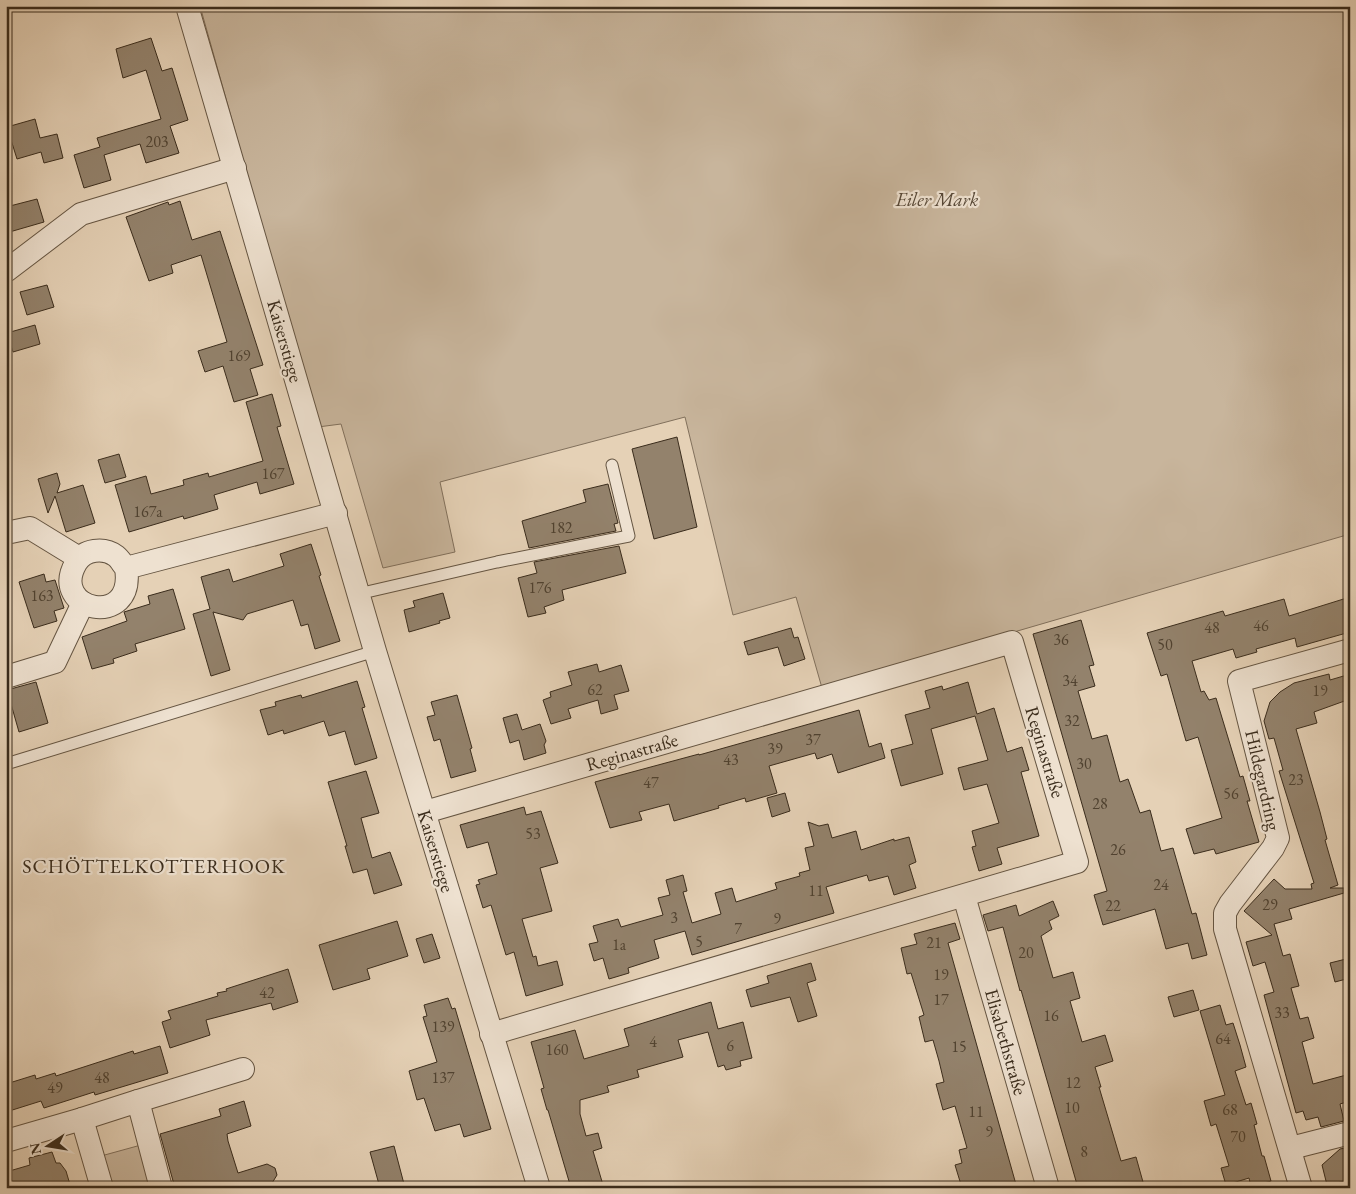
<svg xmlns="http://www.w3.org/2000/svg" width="1356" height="1194" font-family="'EB Garamond',serif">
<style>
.green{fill:#c8b59c;stroke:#81705c}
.building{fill:#93826c;stroke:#3a2c1c}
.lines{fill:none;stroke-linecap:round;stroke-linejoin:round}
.lane-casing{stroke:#655542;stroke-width:13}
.street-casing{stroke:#655542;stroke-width:24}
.lane{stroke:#eee1d0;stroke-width:11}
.street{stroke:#eee1d0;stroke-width:22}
.labels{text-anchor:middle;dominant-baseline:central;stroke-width:4.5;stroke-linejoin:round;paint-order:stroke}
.number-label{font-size:16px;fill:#504230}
.park-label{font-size:19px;font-style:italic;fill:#564736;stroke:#eee1d0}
.street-label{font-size:19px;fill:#3a2c1c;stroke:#eee1d0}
.neighbourhood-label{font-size:20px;letter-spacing:1px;fill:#3a2c1c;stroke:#eee1d0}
</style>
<rect width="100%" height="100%" fill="#e5d1b6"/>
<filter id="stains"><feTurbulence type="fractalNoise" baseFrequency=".004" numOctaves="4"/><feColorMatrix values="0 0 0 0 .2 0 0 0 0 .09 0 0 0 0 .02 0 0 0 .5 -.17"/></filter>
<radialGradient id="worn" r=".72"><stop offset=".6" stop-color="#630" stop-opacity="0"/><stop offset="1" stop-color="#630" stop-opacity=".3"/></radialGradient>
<g class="green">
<polygon points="200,6 1350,6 1350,534 822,688 796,597 733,615 685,417 440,482 455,552 383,568 341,424 318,427"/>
<polygon points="141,1145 153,1188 109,1188 101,1156"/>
</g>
<g class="building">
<polygon points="151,38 162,71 172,68 188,120 170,126 179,153 146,163 140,144 104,155 111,180 84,188 74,155 100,147 97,138 161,119 146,70 123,78 116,49"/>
<polygon points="35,119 40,138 57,134 63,158 44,163 41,152 17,159 7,127"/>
<polygon points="37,199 44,222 6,233 6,207"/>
<polygon points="180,201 192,240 220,231 263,365 250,369 258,395 234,402 223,366 205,372 198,351 227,342 201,255 171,265 173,273 149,281 126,217 168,202 169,205"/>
<polygon points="47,285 54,307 27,315 20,292"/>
<polygon points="35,325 40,344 13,352 7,333"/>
<polygon points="272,394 281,426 277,427 294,484 260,494 257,482 214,495 218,509 184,519 183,516 129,532 115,485 146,476 151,494 184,485 183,480 208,473 209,477 263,461 246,402"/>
<polygon points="677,437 697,527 654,539 632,449"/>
<polygon points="119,454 126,477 105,483 98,460"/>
<polygon points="57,473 60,484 57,493 83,485 95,523 66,532 55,496 48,513 38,479"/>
<polygon points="608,484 618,523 614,524 616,531 529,548 522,521 586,502 583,490"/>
<polygon points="311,544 321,575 319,576 340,641 315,649 308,624 301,626 293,600 247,614 243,620 213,612 230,670 211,676 193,614 210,609 201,577 229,569 233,582 284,566 280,554"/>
<polygon points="619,546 626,573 562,590 564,600 544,607 546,613 528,617 518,578 537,573 534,562"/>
<polygon points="44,574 46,582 55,580 64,608 54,611 57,621 34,628 19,582"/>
<polygon points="173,589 185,629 135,644 137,651 113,659 114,663 92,669 82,637 127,621 124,612 150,604 148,596"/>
<polygon points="443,593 450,618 439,621 440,623 409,632 404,610 415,607 413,601"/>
<polygon points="1350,597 1350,632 1297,647 1295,638 1256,649 1257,652 1236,658 1233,649 1192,661 1201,692 1204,691 1209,700 1216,698 1240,777 1243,776 1250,801 1247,801 1259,842 1216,854 1214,849 1194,854 1186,829 1222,818 1198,737 1186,741 1167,674 1161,676 1147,633 1223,611 1225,616 1284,599 1289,616"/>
<polygon points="1081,620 1094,665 1089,666 1095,686 1078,691 1092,739 1107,735 1120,782 1128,779 1140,813 1150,810 1161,851 1173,848 1192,914 1196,913 1207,955 1192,959 1188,943 1166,949 1155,909 1103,925 1094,895 1107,891 1033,634"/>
<polygon points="791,628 794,638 798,637 805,659 784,666 778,647 748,655 744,642"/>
<polygon points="597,664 599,672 621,665 629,691 614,695 618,709 601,714 598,700 568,709 571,718 551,724 543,700 551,697 550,692 572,685 568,672"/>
<polygon points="1329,674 1330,680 1347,675 1350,685 1350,699 1314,712 1317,723 1296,729 1320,812 1327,839 1325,840 1338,885 1330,888 1344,888 1344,893 1289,909 1292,919 1274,924 1283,956 1290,954 1299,986 1291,988 1300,1019 1308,1017 1314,1038 1302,1042 1313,1084 1350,1074 1350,1101 1340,1104 1344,1121 1321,1127 1318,1117 1306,1120 1303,1111 1296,1113 1264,995 1274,992 1265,962 1253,966 1246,942 1272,935 1244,911 1274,879 1285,889 1312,889 1311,884 1314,883 1279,771 1283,770 1274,738 1269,739 1264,721 1270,702 1280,692 1294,683"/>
<polygon points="357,681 365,707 362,708 377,758 355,765 345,731 329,736 324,721 284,734 283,730 268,735 260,710 276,706 275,702 301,695 302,698"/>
<polygon points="36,682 48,723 19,732 7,690"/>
<polygon points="968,682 977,714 994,708 1007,752 1022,747 1029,770 1021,772 1039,836 997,848 1002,864 979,871 972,847 976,846 972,831 999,823 987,784 964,790 958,768 988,760 975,716 931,729 943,774 901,786 891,750 913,744 905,715 930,708 925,691 942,686 943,690"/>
<polygon points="457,695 472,748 470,749 476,771 451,778 440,739 434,741 427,717 435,715 431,702"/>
<polygon points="859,710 869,747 881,743 885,758 838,773 832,754 817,759 815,753 769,766 777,793 746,802 745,798 718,806 719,808 674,821 669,804 639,812 642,820 610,828 595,782 699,754 699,755"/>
<polygon points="517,714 522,730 540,724 546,741 544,745 546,753 524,760 519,740 510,743 503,718"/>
<polygon points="366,771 379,813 361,818 372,858 390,852 402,885 374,894 367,869 353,873 345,846 347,846 328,782"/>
<polygon points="785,793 790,811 772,817 767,798"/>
<polygon points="524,807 526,815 541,811 558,863 540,868 552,911 522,919 533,957 536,956 538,966 557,961 563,985 526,996 514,952 506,955 491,905 483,908 476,885 480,884 478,880 497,874 488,842 467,848 460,825"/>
<polygon points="808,822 819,826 828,824 832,838 856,831 861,850 894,839 894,841 909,837 916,862 909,865 916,888 894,895 888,876 869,881 867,875 826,887 834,913 692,955 685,931 654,940 659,958 628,968 629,973 609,979 603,958 594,961 589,944 598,942 593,926 618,919 621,927 663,915 658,898 670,895 666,880 683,875 687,891 683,892 692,923 721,914 715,893 732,888 736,902 777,889 775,883 800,876 799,873 810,870 805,848 814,846"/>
<polygon points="1053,901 1059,916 1049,921 1052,929 1041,936 1053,978 1073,972 1080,998 1070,1001 1082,1042 1105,1035 1113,1061 1095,1067 1101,1087 1099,1087 1121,1161 1136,1157 1143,1182 1126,1188 1078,1188 1021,990 1020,991 1003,927 988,931 983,915 1016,905 1019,916"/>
<polygon points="397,921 408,956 367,969 370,979 333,990 319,945"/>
<polygon points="955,923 960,939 948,943 1017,1188 962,1188 955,1165 962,1163 959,1150 967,1148 955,1106 943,1110 936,1084 944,1082 939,1061 933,1040 925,1042 919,1017 924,1015 911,973 907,974 901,948 917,944 914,934"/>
<polygon points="432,934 440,958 424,963 416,939"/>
<polygon points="1350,958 1350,978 1335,982 1330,963"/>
<polygon points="811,963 816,980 807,983 817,1016 798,1022 790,997 751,1007 746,990 769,983 767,976"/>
<polygon points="288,969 298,1002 273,1010 271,1003 206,1020 210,1035 170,1048 162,1022 171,1019 168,1011 218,996 217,993 227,991 226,989"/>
<polygon points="1193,990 1199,1010 1174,1017 1168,997"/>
<polygon points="448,998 452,1009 455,1008 491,1129 464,1137 460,1124 435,1131 424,1098 417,1100 409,1071 437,1062 423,1017 427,1016 424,1005"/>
<polygon points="711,1002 718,1029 743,1022 752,1058 740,1061 741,1066 726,1070 724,1065 718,1067 708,1032 678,1040 683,1057 637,1070 639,1077 607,1086 609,1092 580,1100 580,1114 586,1136 598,1133 602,1148 593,1151 603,1185 593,1188 571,1188 548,1110 547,1110 541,1089 544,1088 531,1042 575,1030 584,1059 629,1046 624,1029"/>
<polygon points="1220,1005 1226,1025 1233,1023 1240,1045 1246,1067 1235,1071 1246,1105 1251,1103 1257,1124 1254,1125 1262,1156 1264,1156 1271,1181 1251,1187 1249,1178 1226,1185 1221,1168 1229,1166 1216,1124 1211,1126 1204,1101 1225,1095 1200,1011"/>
<polygon points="160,1046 168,1073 95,1095 94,1092 44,1108 41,1101 6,1112 6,1084 35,1075 36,1079 55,1073 56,1076 133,1051 134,1054"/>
<polygon points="244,1101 251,1126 227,1134 228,1141 238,1173 267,1164 275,1168 277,1175 269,1188 175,1188 160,1134 221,1116 219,1109"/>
<polygon points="394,1146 404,1184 389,1188 380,1188 370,1152"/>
<polygon points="1350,1147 1350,1180 1327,1185 1322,1165 1340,1149"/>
<polygon points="52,1152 56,1163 60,1163 66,1171 71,1188 6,1188 6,1172 30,1165 29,1158"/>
</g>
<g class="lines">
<g class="lane-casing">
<g id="lane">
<polyline points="358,594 497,562 629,536 612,465"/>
<polyline points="6,764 375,651"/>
</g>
</g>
<g class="street-casing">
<g id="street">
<polyline points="187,6 375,651 539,1188"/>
<polyline points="6,271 81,214 235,168"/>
<polyline points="6,533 30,528 79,558"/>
<path d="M126 568C136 630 48 611 76 563 84 549 104 547 116 556 120 559 123 565 126 568L336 513"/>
<polyline points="6,677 55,662 83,603"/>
<polyline points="425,812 1012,642 1077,862 491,1034"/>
<polyline points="964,896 1048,1188"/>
<polyline points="138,1101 243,1069"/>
<polyline points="6,1141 82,1119"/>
<polyline points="1291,1148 1350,1133"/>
<polyline points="102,1188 82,1119 138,1101 161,1188"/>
<polyline points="1301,1188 1225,929 1225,913 1230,904 1273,848 1278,838 1239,681 1350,650"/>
</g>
</g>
<use href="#lane" class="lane"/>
<use href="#street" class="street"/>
</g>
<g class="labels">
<g class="number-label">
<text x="157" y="141">203</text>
<text x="239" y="355">169</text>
<text x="273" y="473">167</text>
<text x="148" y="511">167a</text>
<text x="561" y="527">182</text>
<text x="540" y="587">176</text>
<text x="42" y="595">163</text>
<text x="1261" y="625">46</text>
<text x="1212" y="627">48</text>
<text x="1061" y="639">36</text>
<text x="1165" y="644">50</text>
<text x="1070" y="680">34</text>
<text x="595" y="689">62</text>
<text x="1320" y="690">19</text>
<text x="1072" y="720">32</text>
<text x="813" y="739">37</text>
<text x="775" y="748">39</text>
<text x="731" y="759">43</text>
<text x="1084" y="763">30</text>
<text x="1296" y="779">23</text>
<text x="651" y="782">47</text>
<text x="1231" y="793">56</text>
<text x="1100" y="803">28</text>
<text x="533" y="833">53</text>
<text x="1118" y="849">26</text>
<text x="1161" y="884">24</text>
<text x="816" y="890">11</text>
<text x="1270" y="904">29</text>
<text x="1113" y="905">22</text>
<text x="674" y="917">3</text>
<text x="777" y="918">9</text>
<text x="738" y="928">7</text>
<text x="699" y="941">5</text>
<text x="934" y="942">21</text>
<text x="619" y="944">1a</text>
<text x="1026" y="952">20</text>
<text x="941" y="974">19</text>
<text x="267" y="992">42</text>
<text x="941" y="999">17</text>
<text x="1282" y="1012">33</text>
<text x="1051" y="1015">16</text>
<text x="443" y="1026">139</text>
<text x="1223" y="1038">64</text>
<text x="653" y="1041">4</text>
<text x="730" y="1045">6</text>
<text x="959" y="1046">15</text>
<text x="557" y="1049">160</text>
<text x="102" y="1077">48</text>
<text x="443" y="1077">137</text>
<text x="1073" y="1082">12</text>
<text x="55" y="1087">49</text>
<text x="1072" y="1107">10</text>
<text x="1230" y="1109">68</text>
<text x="976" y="1111">11</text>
<text x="989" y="1131">9</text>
<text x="1238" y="1136">70</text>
<text x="1084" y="1151">8</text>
</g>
<g class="park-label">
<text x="937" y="199">Eiler Mark</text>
</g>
<g class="street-label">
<text transform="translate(285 341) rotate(74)">Kaiserstiege</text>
<text transform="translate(632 752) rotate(-16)">Reginastraße</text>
<text transform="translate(1045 752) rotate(73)">Reginastraße</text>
<text transform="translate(1263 780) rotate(77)">Hildegardring</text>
<text transform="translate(436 851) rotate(73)">Kaiserstiege</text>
<text transform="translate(1006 1042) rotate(74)">Elisabethstraße</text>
</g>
<g class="neighbourhood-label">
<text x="154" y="866">SCHÖTTELKOTTERHOOK</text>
</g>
</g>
<rect width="1356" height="1194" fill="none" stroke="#e5d1b6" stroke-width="25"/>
<rect x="8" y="8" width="1341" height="1179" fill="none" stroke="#3a2c1c" stroke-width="2.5"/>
<rect x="12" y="12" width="1331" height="1169" fill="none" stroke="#3a2c1c"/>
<g transform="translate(48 1146) rotate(258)" stroke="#eee1d0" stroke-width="4" paint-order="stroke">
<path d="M0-4L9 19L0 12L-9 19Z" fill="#3a2c1c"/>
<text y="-8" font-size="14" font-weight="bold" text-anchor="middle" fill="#3a2c1c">N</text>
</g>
<rect width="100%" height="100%" filter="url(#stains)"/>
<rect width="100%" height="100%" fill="url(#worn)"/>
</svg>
